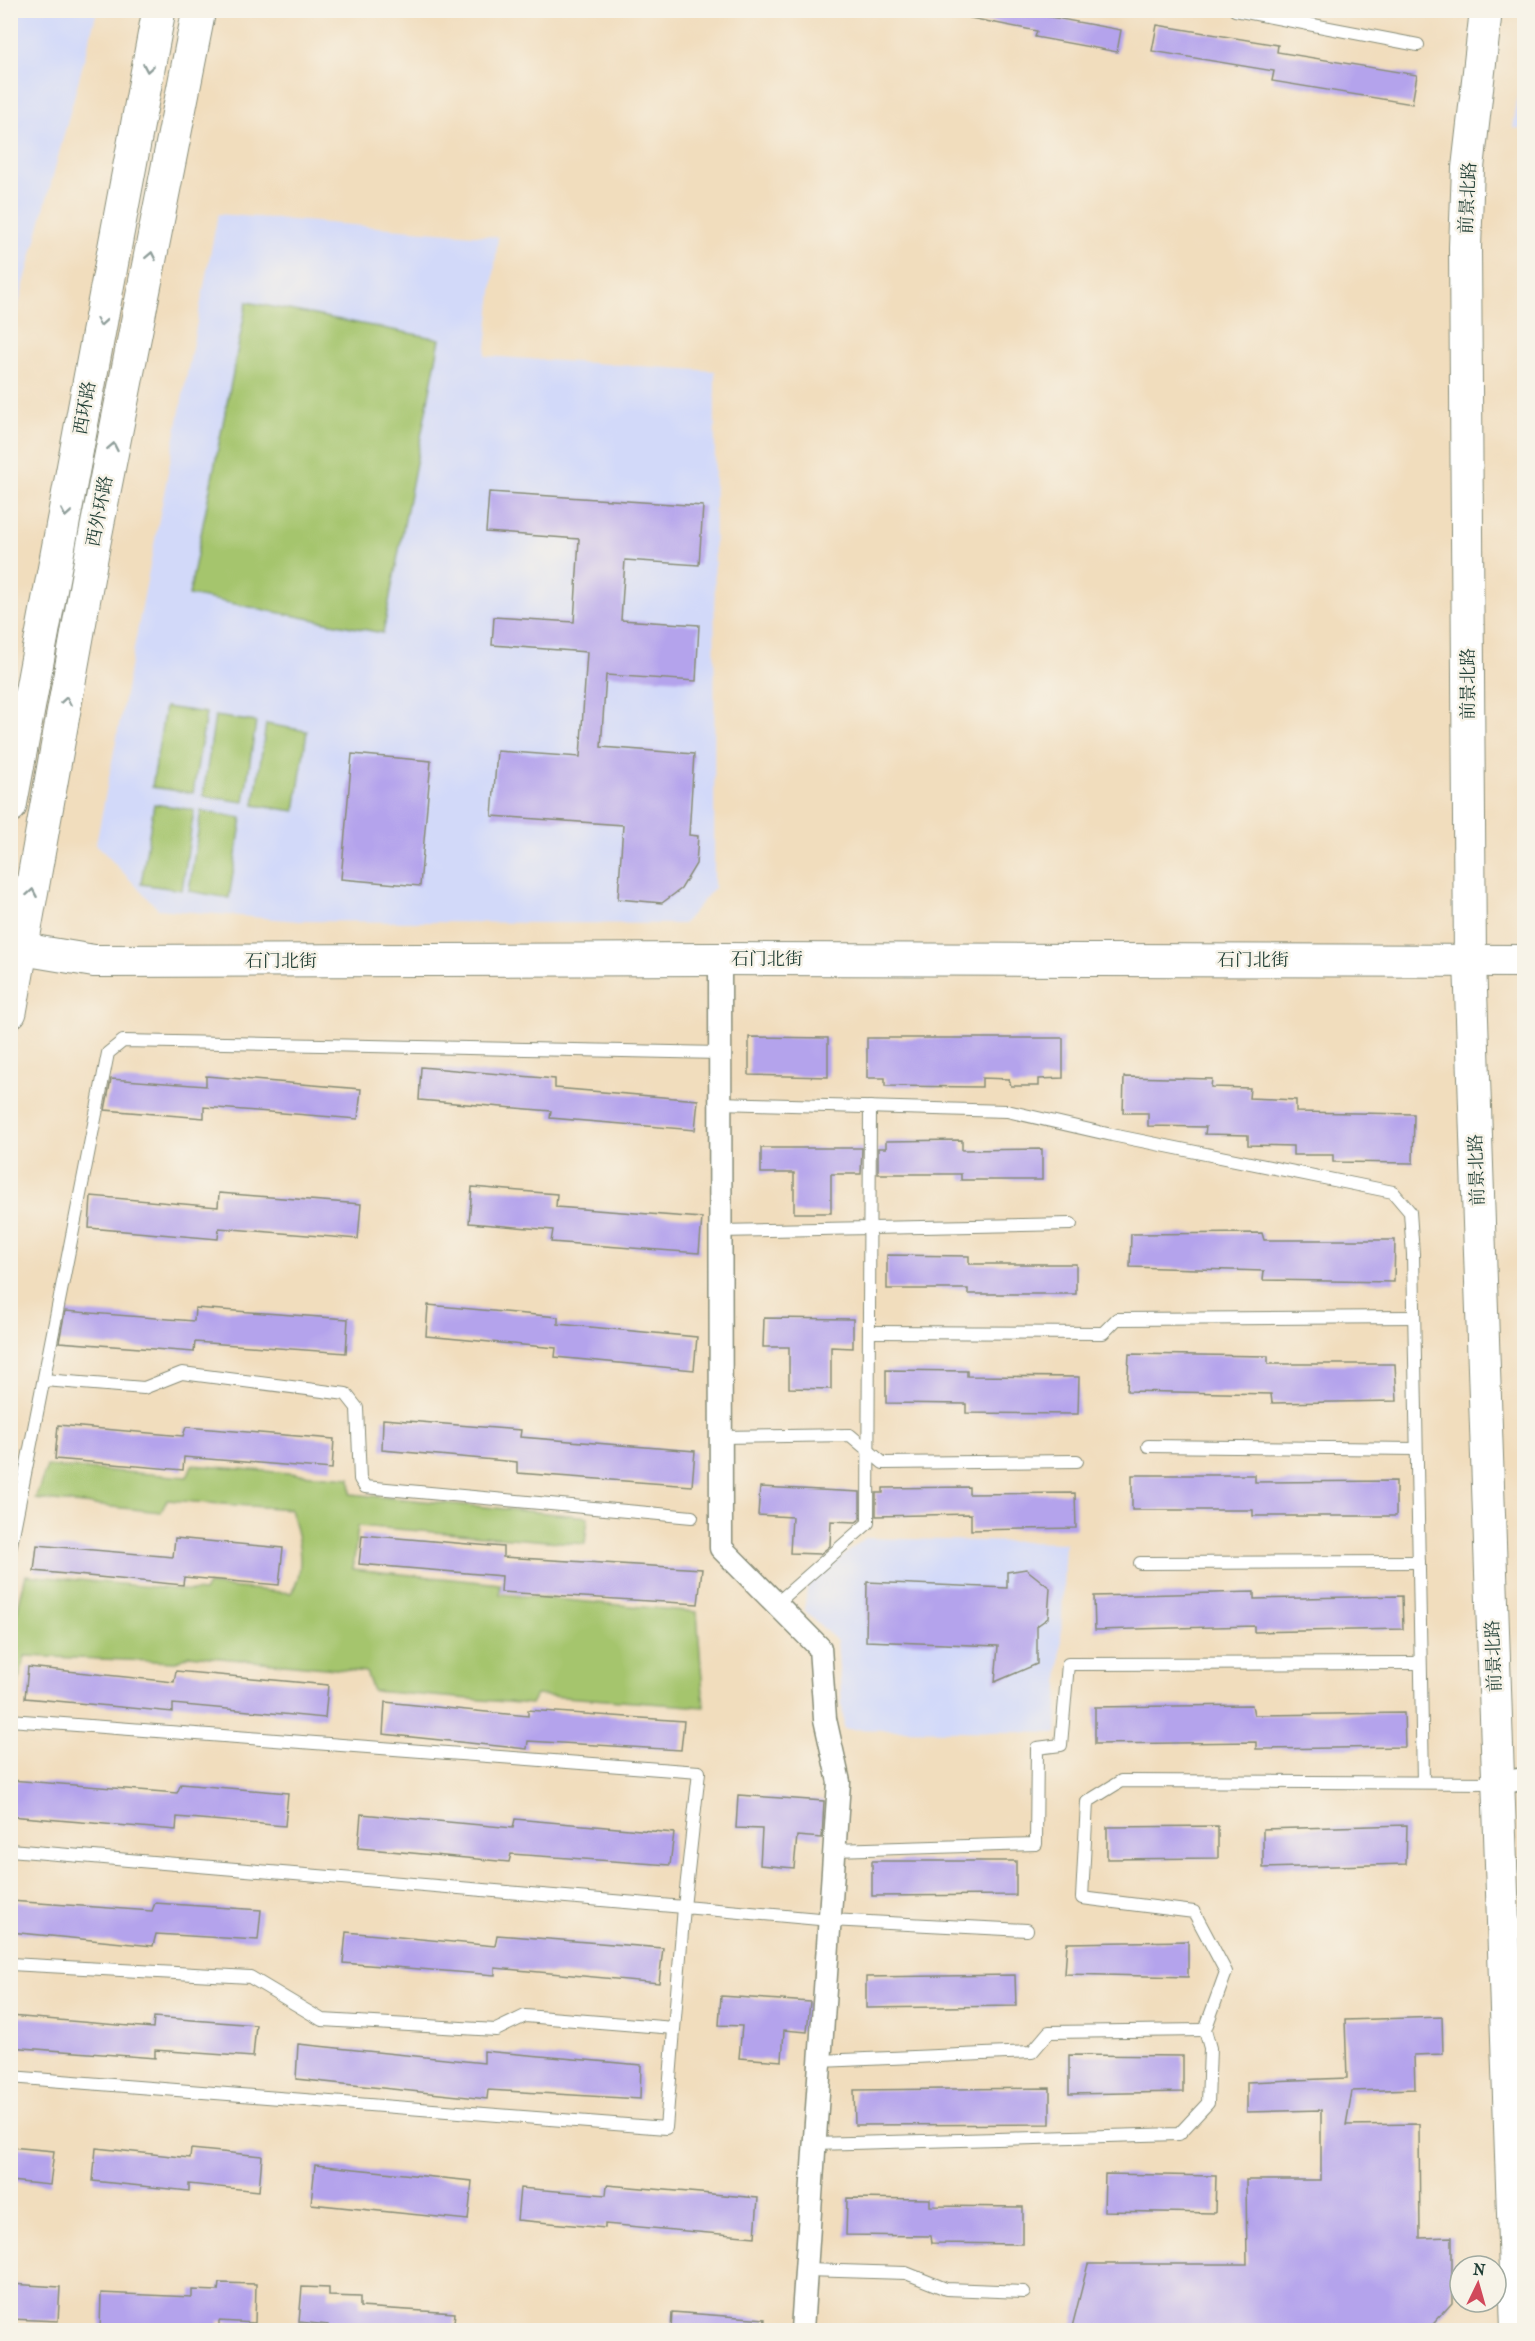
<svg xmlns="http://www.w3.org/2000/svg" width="1535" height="2341" font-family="'IM FELL French Canon','Noto Serif SC',serif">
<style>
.built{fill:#d2d9f9}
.green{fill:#a5c56d;stroke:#628150;stroke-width:1.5}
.building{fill:#b4a3ec}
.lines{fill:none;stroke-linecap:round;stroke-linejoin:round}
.lane-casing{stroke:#888d78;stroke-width:14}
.street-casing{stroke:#888d78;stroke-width:25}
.secondary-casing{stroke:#888d78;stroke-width:34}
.primary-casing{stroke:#888d78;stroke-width:35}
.lane{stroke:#fff;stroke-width:12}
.street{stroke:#fff;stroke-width:22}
.secondary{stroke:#fff;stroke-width:32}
.primary{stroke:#fff;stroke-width:33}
.oneway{stroke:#8f9e9a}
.labels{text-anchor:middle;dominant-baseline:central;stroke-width:5;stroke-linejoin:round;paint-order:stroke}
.street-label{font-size:18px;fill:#1f3d34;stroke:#f7f3e8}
</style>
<rect width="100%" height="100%" fill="#f7f3e8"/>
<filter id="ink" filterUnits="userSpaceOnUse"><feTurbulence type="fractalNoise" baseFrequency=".0167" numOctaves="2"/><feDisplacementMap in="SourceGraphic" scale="12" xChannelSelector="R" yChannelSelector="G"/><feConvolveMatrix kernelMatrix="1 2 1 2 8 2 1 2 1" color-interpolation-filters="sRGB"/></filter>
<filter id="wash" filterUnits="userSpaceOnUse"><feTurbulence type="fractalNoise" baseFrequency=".008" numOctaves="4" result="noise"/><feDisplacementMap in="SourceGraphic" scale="24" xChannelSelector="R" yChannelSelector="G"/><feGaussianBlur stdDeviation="1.35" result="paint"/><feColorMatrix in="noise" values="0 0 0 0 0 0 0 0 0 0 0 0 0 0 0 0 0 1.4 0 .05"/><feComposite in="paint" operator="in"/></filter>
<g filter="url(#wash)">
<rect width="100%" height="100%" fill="#f1ddbd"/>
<g class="built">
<polygon points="11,10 97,11 11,333 10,11"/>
<polygon points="1524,54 1524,130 1513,128"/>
<polygon points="218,214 498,237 485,356 715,371 714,888 683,924 299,921 158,909 96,844"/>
<polygon points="865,1538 1065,1543 1057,1733 844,1729 837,1641 804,1610 808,1585"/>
</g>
<g class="green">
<polygon points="247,302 440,339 383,633 189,595"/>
<polygon points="165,707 206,713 193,793 152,787"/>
<polygon points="215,716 256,722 244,802 203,796"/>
<polygon points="266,724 307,731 295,811 254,805"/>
<polygon points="154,804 194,810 182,890 141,884"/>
<polygon points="201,811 242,818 229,898 189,891"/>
<path d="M192 1465 350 1478 351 1494 588 1517 585 1544 358 1526 353 1569 500 1584V1594L697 1612 704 1707 536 1695 531 1704 373 1691 366 1672 189 1655 176 1662 25 1656 14 1698 11 1697V1635L26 1575 204 1592 208 1585 291 1593C307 1571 298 1533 290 1509L167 1500 161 1512 35 1499 47 1466 187 1477Z"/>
</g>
<g id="blocks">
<g class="building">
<polygon points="971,10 1040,10 1039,15 1121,30 1117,52 1035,37 1037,31 970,18"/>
<polygon points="1157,25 1278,45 1277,52 1417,75 1412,104 1272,81 1274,71 1152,51"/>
<polygon points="489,492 703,506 699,565 625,560 621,620 699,625 696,681 606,675 601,747 694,754 689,835 698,836 696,864 681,889 662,903 618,899 623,825 492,816 497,751 580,757 587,652 492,645 494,617 574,622 579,539 486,532"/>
<polygon points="352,754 431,761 420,886 341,879"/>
<polygon points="749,1037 828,1038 828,1077 749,1075"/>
<polygon points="867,1038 1063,1038 1063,1078 1039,1079 1039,1086 1011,1086 1009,1079 982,1078 982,1087 885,1086 885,1078 867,1078"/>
<polygon points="421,1067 555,1079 555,1088 698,1100 695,1130 550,1118 551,1111 419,1100"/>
<polygon points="206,1076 361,1089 358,1119 204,1107 204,1118 105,1110 111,1079 206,1086"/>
<polygon points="1124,1077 1212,1079 1211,1087 1250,1088 1249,1098 1296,1100 1296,1112 1414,1114 1413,1163 1333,1162 1333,1155 1293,1155 1293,1146 1248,1145 1248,1135 1205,1134 1206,1127 1148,1126 1148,1113 1123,1113"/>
<polygon points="962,1140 962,1150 1042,1149 1042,1180 961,1180 961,1174 878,1174 878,1148 886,1148 886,1141"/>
<polygon points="761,1148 862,1148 861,1174 831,1174 831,1213 794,1213 794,1173 761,1173"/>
<polygon points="472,1187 557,1194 556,1207 702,1218 699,1253 551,1242 553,1230 469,1223"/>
<polygon points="219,1193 361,1204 358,1239 219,1228 218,1239 89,1228 91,1196 218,1207"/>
<polygon points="1262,1233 1264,1240 1395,1240 1394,1282 1263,1280 1264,1271 1130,1267 1131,1234"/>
<polygon points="887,1255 969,1256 969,1264 1076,1264 1076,1294 968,1294 968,1289 887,1289"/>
<polygon points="428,1305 558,1317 558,1324 697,1337 694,1370 555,1357 556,1348 426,1336"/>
<polygon points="195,1308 348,1319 346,1353 195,1342 194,1352 59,1342 65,1311 194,1321"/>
<polygon points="764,1318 853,1319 853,1348 831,1347 831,1389 789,1388 789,1347 763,1347"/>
<polygon points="1129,1354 1268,1356 1268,1364 1395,1364 1397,1401 1272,1403 1271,1394 1127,1391"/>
<polygon points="886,1370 967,1371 967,1376 1079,1377 1078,1414 966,1413 966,1404 886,1403"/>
<polygon points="383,1419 521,1430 520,1437 695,1451 692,1486 517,1473 517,1462 382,1450"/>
<polygon points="58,1425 183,1436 186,1427 334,1439 332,1469 184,1457 183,1470 55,1459"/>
<polygon points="1132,1475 1255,1475 1255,1482 1396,1481 1396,1516 1253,1516 1253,1510 1132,1510"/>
<polygon points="760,1487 860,1492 860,1519 856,1522 831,1521 830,1546 820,1554 790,1553 792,1517 758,1515"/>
<polygon points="969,1487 969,1494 1075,1493 1076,1528 971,1530 971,1514 876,1516 876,1493 883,1493 883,1488"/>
<polygon points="362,1535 503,1547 503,1557 702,1569 698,1604 501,1592 502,1576 359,1564"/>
<polygon points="175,1538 283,1548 279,1585 184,1577 183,1585 34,1571 37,1545 173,1557"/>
<polygon points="1026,1569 1050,1588 1048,1618 1037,1626 1037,1664 995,1682 998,1646 866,1641 867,1582 1007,1588 1007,1572"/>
<polygon points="1254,1592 1254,1599 1402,1596 1403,1629 1254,1632 1254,1626 1095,1630 1094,1596"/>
<polygon points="28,1667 174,1682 176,1671 328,1685 325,1718 173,1704 173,1712 25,1698"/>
<polygon points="385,1702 528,1716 528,1710 684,1721 681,1750 528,1741 527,1749 383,1734"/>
<polygon points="1252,1705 1254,1715 1404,1713 1405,1747 1256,1749 1256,1742 1095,1744 1095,1707"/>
<polygon points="10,1780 177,1793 181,1784 288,1793 285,1826 177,1817 176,1830 10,1816"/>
<polygon points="738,1795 824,1801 822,1838 797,1836 794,1868 760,1865 762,1829 736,1828"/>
<polygon points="361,1814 513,1828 515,1819 674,1833 670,1865 511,1854 509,1862 358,1848"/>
<polygon points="1407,1825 1406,1864 1263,1868 1263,1829"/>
<polygon points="1218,1826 1218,1858 1107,1859 1107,1827"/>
<polygon points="872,1861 1016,1861 1016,1895 872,1896"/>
<polygon points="10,1901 152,1911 155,1903 261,1910 258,1940 156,1934 153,1946 10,1932"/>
<polygon points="346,1932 495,1946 497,1935 663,1948 659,1983 495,1968 495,1975 343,1963"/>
<polygon points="1188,1941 1188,1977 1065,1974 1067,1943"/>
<polygon points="1015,1975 1016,2006 866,2008 866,1977"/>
<polygon points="721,1996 810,2002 807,2032 784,2030 782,2061 739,2058 742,2026 719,2025"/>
<polygon points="10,2016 153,2028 154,2017 256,2025 253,2057 155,2050 155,2058 10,2047"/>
<polygon points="1442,2017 1443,2054 1414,2055 1415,2089 1352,2091 1346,2125 1419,2124 1420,2238 1452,2237 1452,2303 1427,2331 1071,2331 1088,2264 1247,2264 1246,2180 1321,2180 1321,2110 1247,2112 1247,2082 1347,2078 1345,2020"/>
<polygon points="298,2044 484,2063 484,2051 641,2065 640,2099 488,2090 487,2099 296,2079"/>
<polygon points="1069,2055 1183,2056 1183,2092 1069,2094"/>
<polygon points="1050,2088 1050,2124 855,2125 854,2090"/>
<polygon points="10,2147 54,2151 50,2185 10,2181"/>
<polygon points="96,2148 190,2158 191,2149 262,2156 259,2191 189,2184 189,2191 93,2181"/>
<polygon points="315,2165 472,2181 468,2220 311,2204"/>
<polygon points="1105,2174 1216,2176 1215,2213 1104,2211"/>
<polygon points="607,2185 758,2198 755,2237 605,2224 605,2228 517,2220 520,2188 606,2195"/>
<polygon points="847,2198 930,2199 930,2206 1023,2207 1023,2244 932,2243 931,2236 846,2235"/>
<polygon points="219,2283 256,2284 255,2323 219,2321 219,2328 192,2326 191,2331 100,2331 101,2293 192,2297 192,2290 218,2291"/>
<polygon points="10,2284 60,2287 58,2321 10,2319"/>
<polygon points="302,2287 329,2288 329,2296 360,2297 360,2307 455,2313 453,2331 328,2331 328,2325 299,2322"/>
<polygon points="672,2312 765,2319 764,2331 671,2331"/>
</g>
</g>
</g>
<g filter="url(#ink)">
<use href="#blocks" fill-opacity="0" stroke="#888d78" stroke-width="1.5"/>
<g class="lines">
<g class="lane-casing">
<g id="lane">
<polyline points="1235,10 1418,45"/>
<polyline points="720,1103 1007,1111 1112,1135 1393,1192 1410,1212 1413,1254 1423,1782"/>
<polyline points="720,1231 1071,1224"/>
<polyline points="869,1332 1103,1333 1117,1319 1414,1317"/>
<polyline points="44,1380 144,1388 182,1373 346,1394 357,1408 360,1479 365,1487 692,1517"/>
<polyline points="721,1437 850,1435 883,1463 1077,1461"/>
<polyline points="1148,1446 1416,1449"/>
<polyline points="10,1550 108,1053 123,1041 720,1053"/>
<polyline points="1140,1563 1419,1562"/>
<polyline points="776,1604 868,1523 870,1107"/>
<polyline points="10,1720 699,1772 684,1907 10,1850"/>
<polyline points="834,1850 1036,1844 1037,1748 1061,1745 1068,1664 1420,1663"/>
<polyline points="10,1964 250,1977 322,2020 496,2030 525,2016 674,2028"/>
<polyline points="820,2061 1032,2052 1049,2032 1205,2030"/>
<polyline points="10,2077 666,2128 684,1907 830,1920 1027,1930"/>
<polyline points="814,2144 1179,2134 1208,2103 1210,2048 1205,2030 1226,1972 1194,1912 1082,1898 1087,1802 1121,1781 1498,1783"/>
<polyline points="806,2270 906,2273 946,2289 1024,2292"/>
</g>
</g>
<g class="street-casing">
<g id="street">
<polyline points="720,959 721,1548 820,1648 825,1719 839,1782 802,2330"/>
<polyline points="1498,1783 1524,1779"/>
</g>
</g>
<g class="secondary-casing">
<g id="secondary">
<polyline points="1486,10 1468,168 1465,247 1470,961 1517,2330"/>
<polyline points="10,947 94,961 720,959 1524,961"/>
</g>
</g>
<g class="primary-casing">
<g id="primary">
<polyline points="10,806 159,10"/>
<polyline points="10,1012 93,547 199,10"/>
</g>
</g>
<use href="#lane" class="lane"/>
<use href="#street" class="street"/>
<use href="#secondary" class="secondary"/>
<use href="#primary" class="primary"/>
</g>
<defs><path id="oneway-chevron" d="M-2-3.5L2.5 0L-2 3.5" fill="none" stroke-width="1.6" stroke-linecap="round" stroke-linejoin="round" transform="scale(1.5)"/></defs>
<g class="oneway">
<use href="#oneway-chevron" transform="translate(148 68) rotate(100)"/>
<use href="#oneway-chevron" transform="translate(151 256) rotate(-79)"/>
<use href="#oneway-chevron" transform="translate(101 322) rotate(100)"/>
<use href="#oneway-chevron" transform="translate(113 447) rotate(-79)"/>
<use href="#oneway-chevron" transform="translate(66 513) rotate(100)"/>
<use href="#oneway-chevron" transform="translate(66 701) rotate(-80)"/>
<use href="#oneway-chevron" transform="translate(32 893) rotate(-80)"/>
</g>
</g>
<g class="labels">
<g class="street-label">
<text transform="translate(1468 198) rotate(-87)">前景北路</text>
<text transform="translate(85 408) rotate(-80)">西环路</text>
<text transform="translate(100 511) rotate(-79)">西外环路</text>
<text transform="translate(1468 684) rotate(-90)">前景北路</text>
<text x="767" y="959">石门北街</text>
<text x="1253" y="960">石门北街</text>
<text x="281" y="961">石门北街</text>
<text transform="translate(1477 1170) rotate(-92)">前景北路</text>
<text transform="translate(1494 1656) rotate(-92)">前景北路</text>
</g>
</g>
<rect width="1535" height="2341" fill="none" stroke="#f7f3e8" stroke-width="36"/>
<g transform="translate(1478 2284) rotate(5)"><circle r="28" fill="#f7f3e8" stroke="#a1aaa0" stroke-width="1.5"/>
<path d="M0-4.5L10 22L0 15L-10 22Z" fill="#d1495b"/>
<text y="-9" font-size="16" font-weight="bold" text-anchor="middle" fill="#1f3d34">N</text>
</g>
</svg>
